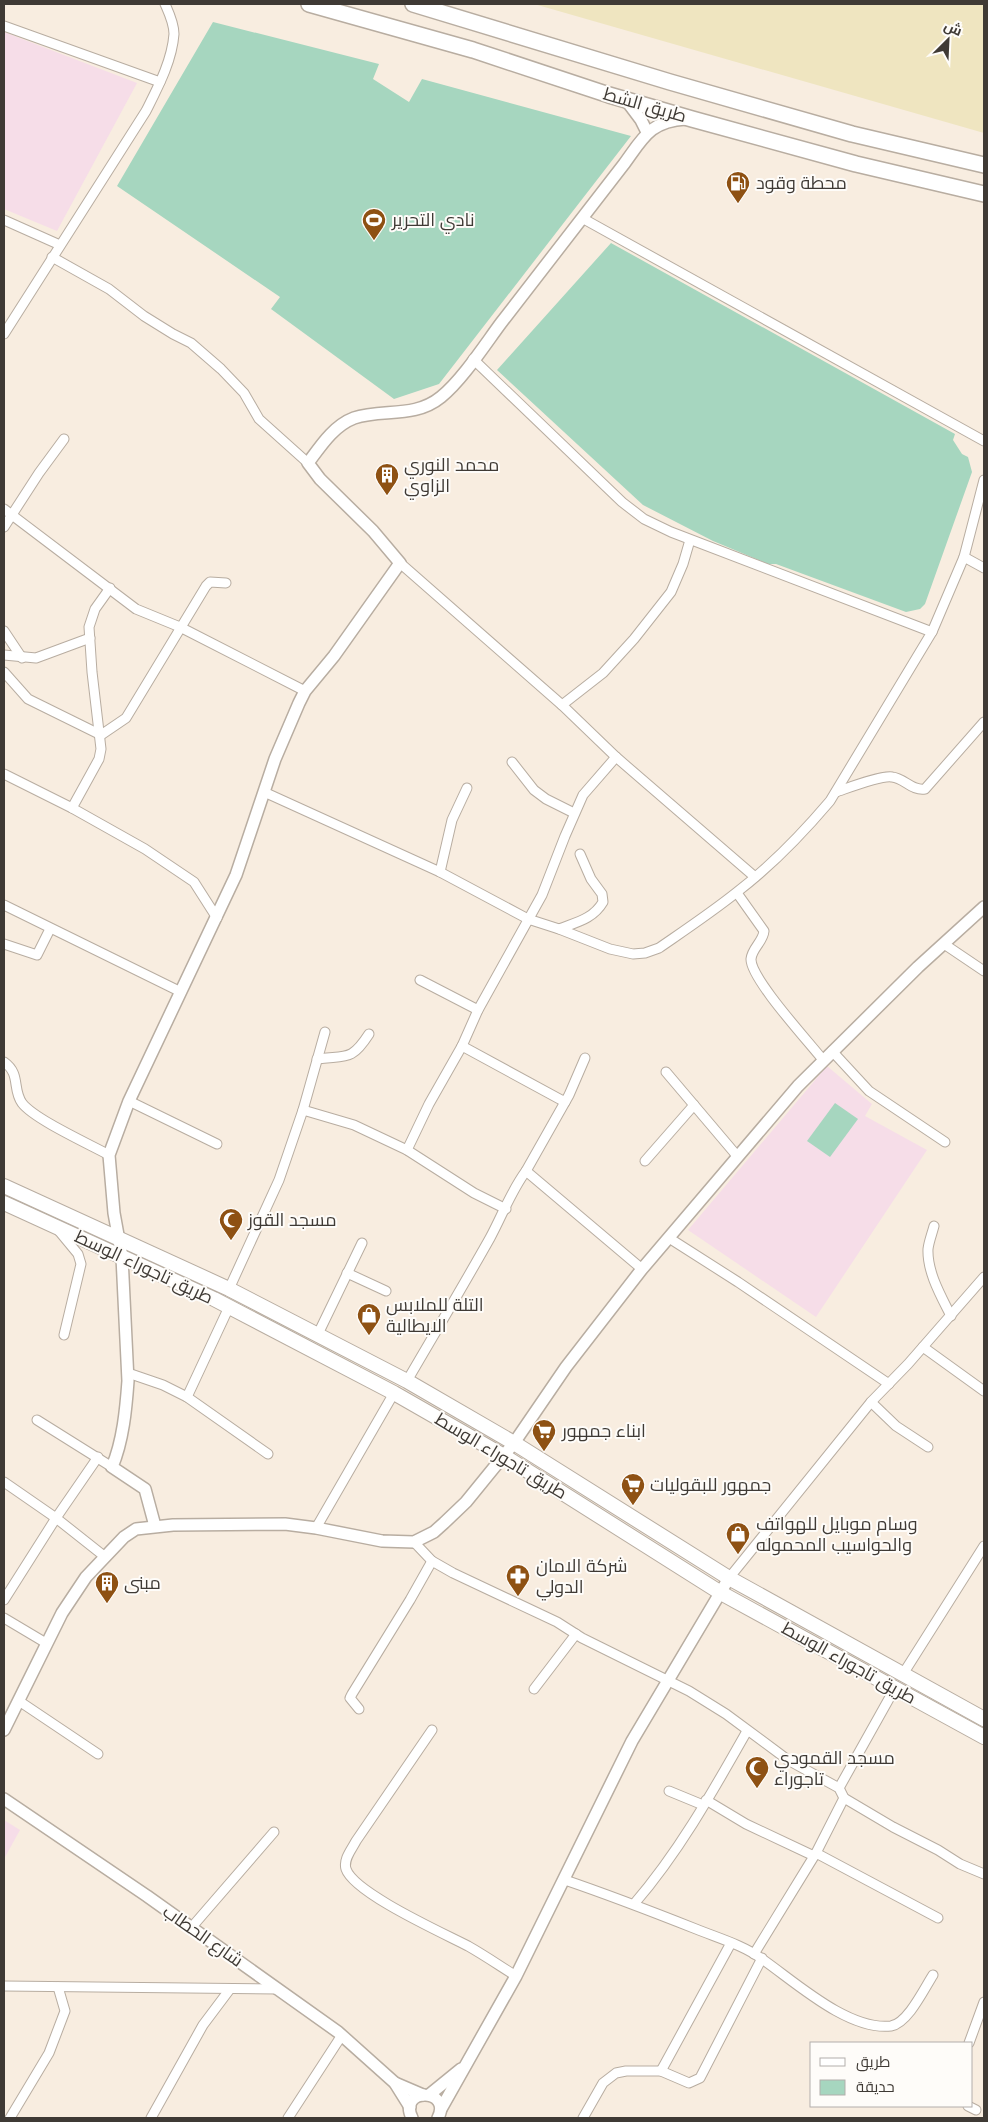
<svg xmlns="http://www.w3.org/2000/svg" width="988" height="2122" font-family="'Varela Round',Cairo,sans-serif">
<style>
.education{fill:#f6dde8}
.green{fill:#a6d6bf}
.sand{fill:#efe5c0}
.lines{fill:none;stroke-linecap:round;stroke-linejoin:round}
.street-casing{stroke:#b8ada1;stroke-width:11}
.secondary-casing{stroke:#b8ada1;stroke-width:14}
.primary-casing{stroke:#b8ada1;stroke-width:16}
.highway-casing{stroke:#b8ada1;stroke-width:18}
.street{stroke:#fff;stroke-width:9}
.secondary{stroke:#fff;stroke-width:11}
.primary{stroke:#fff;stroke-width:14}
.highway{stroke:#fff;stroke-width:15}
.labels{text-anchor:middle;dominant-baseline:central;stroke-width:4;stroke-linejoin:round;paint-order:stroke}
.street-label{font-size:18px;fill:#3f3a35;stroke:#fefcf9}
.poi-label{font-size:18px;fill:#3f3a35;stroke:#fefcf9;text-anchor:start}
</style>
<rect width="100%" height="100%" fill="#f8ede0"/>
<g class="education">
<polygon points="4,32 137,83 57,231 4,209"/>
<polygon points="827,1066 872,1104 865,1116 927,1150 816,1317 688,1230"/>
<polygon points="4,1820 20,1830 4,1859"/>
</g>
<g class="green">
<polygon points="213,22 379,64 373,79 409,102 422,79 631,136 439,384 394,399 271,309 280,297 117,186"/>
<polygon points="611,243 955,434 953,440 962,454 968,457 972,472 925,604 920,609 906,612 776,564 768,564 713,541 643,505 497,370"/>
<polygon points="835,1103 858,1119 830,1157 807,1141"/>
</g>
<polygon class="sand" points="534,4 984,4 984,133"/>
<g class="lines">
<g class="street-casing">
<g id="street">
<polyline points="4,26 160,82"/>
<polyline points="582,218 984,441"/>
<polyline points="4,220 60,245"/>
<polyline points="52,257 109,289 144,316 173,334 191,343 221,369 244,393 259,419 308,463"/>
<path d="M4 334 146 111C158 87 172 61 174 34 174 23 169 13 165 4"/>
<polyline points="473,359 622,502 644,519 671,532 932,632"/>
<polyline points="4,509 136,609 180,627 305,691"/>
<polyline points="4,527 39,473 64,439"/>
<polyline points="690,540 683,564 671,592 634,639 603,673 562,705 616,757 755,877"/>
<polyline points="964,557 984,568"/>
<polyline points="400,563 562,705"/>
<polyline points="4,631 22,658"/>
<polyline points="4,655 36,658 90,638"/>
<polyline points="4,672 28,699 101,735 126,718 206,586 210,582 226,583"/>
<polyline points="512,762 534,790 546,799 574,813"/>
<polyline points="4,774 72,808 145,849 194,882 217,918"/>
<path d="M264 792 440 872 528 919 559 929 610 949 633 954 645 953 659 948C685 930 712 912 737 892 771 866 802 834 830 801L932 632 964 557 984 480"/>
<path d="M836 792C848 788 882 775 892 777 904 778 912 791 925 789L984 722"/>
<polyline points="72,808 99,759 101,749 92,672 89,627 95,609 110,588"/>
<polyline points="440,872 452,820 467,788"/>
<path d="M737 893 764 931C763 942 752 948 751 959 750 978 809 1042 823 1060"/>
<polyline points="4,905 181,992"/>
<path d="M559 929C577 922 593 919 603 902L602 894 591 879 580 854"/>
<polyline points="4,944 37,955 50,929"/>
<polyline points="944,944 984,971"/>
<polyline points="420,980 478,1010"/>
<polyline points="462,1046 565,1102"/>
<polyline points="832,1051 869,1091 945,1142"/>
<path d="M317 1059C346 1055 351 1062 369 1034"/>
<path d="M4 1062C21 1074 12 1089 22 1103 34 1119 89 1144 109 1155"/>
<polyline points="666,1072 738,1157"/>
<polyline points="129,1101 217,1144"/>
<polyline points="303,1110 354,1125 407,1150 474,1193 506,1209"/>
<polyline points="407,1150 429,1104 462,1046 478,1010 542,895 565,836 583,795 616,757"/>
<polyline points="645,1161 694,1105"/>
<polyline points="526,1171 569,1095 585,1058"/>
<path d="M934 1226C932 1234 929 1241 928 1249 927 1272 941 1296 951 1316"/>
<polyline points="59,1231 78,1254 81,1264 64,1335"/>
<polyline points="669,1238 738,1282 889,1384"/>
<polyline points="347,1273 386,1291"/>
<polyline points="229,1289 279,1180 303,1110 325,1032"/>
<polyline points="318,1334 362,1243"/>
<polyline points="923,1347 984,1391"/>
<polyline points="128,1373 163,1385 187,1397 268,1454"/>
<path d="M407 1381C435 1333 463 1286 490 1238 502 1216 511 1191 526 1171L642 1269"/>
<polyline points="187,1397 229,1307"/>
<polyline points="871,1402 896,1426 928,1447"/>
<polyline points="37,1420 112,1467"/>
<polyline points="4,1482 56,1518 104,1556"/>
<polyline points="316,1528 394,1393"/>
<polyline points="414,1542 432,1561 453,1573 557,1622 582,1638 689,1691 726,1714 788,1760 839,1788 844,1798 893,1827 938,1850 960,1864 984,1874"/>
<polyline points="729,1578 871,1402 908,1364 984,1277"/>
<polyline points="4,1600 56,1518 98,1457"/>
<polyline points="4,1618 46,1643"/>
<polyline points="903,1674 984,1546"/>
<polyline points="534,1689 576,1634"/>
<polyline points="19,1701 98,1754"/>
<polyline points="359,1709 350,1698 352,1694 410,1600 432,1561"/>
<path d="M432 1730 356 1841C352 1849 343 1859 346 1869 354 1893 443 1933 468 1946 484 1955 500 1966 516 1976"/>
<polyline points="839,1788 895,1688"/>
<polyline points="669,1791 703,1805"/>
<polyline points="706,1800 746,1824 814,1856"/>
<polyline points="816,1853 938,1918"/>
<path d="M565 1880C609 1895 653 1912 696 1929 718 1938 743 1945 762 1959 794 1981 848 2031 891 2026 908 2023 924 1989 933 1975"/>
<path d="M634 1904C679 1852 713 1791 747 1731"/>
<polyline points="191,1928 274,1832"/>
<polyline points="754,1954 816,1853 844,1798"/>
<polyline points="4,1986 278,1989"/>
<polyline points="969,2043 984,2002"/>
<polyline points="661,2071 731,1943"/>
<polyline points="968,2106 976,2110"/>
<polyline points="10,2118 49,2053 65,2011 58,1987"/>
<polyline points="151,2118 203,2025 230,1989"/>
<polyline points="288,2118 342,2035"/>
<polyline points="583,2118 603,2083 616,2073 626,2071 661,2071 689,2083 700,2078 762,1958"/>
</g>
</g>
<g class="secondary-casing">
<g id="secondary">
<polyline points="626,100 641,120 647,132"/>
<path d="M155 1526 145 1489 112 1467C123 1441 126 1409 128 1381L122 1257 114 1213 109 1155 129 1101 236 875 275 759 299 703 305 691 334 656 400 563 373 531 320 479 308 463C320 447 333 426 354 418 382 408 414 419 441 397 462 380 484 346 501 323 542 270 583 217 624 164 643 138 650 121 686 119"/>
<polyline points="4,1730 62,1613 86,1577 124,1537 136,1529 173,1525 285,1524 316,1528 382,1541 414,1542 434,1532 444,1523 466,1502 514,1443 566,1367 642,1269 798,1086 918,967 984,907"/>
<polyline points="4,1799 147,1896 338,2032 395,2083 410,2107"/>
<polyline points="395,2083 423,2095"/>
<polyline points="429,2095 461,2069"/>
<polyline points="441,2109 516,1976 632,1741 729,1578"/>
<path d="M412 2118C397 2087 453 2088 438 2118"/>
</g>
</g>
<g class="primary-casing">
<g id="primary">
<polyline points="4,1186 229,1289 407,1381 514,1443 729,1578 984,1719"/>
<polyline points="4,1203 214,1299 394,1393 504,1456 721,1593 984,1737"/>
</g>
</g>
<g class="highway-casing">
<g id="highway">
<polyline points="309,4 473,50 609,95 692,119 856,164 984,194"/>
<polyline points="413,4 670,82 852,134 984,165"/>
</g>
</g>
<use href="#street" class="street"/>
<use href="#secondary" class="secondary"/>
<use href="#primary" class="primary"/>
<use href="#highway" class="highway"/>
</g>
<defs>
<g id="fuel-pin" transform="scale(1.25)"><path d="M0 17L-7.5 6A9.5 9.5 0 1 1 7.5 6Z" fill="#8e5113" stroke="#fefcf9"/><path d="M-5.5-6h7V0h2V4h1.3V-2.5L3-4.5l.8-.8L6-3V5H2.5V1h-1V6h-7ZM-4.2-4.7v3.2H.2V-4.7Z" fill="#fff"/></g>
<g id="stadium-pin" transform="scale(1.25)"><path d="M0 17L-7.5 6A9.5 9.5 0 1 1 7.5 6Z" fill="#8e5113" stroke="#fefcf9"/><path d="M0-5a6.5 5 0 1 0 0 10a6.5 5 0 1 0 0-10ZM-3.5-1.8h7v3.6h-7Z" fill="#fff"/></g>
<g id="building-pin" transform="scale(1.25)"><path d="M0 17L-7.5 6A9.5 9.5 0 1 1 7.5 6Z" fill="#8e5113" stroke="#fefcf9"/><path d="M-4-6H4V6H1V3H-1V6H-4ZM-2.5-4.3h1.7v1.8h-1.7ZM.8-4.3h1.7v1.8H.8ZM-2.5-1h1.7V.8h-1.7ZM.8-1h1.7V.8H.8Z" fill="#fff"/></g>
<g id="mosque-pin" transform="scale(1.25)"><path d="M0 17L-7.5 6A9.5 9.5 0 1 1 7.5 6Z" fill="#8e5113" stroke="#fefcf9"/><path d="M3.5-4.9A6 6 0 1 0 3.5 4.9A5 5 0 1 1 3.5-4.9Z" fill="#fff"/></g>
<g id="shop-pin" transform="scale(1.25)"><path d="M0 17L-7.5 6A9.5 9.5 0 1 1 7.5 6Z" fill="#8e5113" stroke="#fefcf9"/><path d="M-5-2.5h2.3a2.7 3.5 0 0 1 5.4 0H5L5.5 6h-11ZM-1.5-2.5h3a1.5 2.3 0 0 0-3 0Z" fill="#fff"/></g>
<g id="supermarket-pin" transform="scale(1.25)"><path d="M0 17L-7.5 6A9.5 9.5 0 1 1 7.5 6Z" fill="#8e5113" stroke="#fefcf9"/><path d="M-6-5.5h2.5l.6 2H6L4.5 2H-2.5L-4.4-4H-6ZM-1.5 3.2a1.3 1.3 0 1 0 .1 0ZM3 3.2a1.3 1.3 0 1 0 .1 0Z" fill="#fff"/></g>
<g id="pharmacy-pin" transform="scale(1.25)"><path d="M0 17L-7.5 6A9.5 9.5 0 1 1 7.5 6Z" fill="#8e5113" stroke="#fefcf9"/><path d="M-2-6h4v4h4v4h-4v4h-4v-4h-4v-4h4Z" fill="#fff"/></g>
</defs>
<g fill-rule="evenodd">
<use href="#fuel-pin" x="738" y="183"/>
<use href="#stadium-pin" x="374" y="220"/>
<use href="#building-pin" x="387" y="475"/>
<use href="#mosque-pin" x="231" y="1220"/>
<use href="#shop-pin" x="369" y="1315"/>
<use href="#supermarket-pin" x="544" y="1431"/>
<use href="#supermarket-pin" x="633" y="1485"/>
<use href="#shop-pin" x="738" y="1534"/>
<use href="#pharmacy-pin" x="518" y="1576"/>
<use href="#building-pin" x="107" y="1583"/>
<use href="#mosque-pin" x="757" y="1768"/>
</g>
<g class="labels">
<g class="street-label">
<text transform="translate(645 105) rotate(16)">طريق الشط</text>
<text transform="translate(144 1267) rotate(25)">طريق تاجوراء الوسط</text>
<text transform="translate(501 1456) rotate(31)">طريق تاجوراء الوسط</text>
<text transform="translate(849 1663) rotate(29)">طريق تاجوراء الوسط</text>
<text transform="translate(203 1936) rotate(35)">شارع الحطاب</text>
</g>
<g class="poi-label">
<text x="756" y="183">محطة وقود</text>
<text x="392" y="220">نادي التحرير</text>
<text x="404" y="465">محمد النوري<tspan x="404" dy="21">الزاوي</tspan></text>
<text x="248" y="1220">مسجد القوز</text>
<text x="386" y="1305">التلة للملابس<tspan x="386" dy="21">الايطالية</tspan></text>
<text x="562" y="1431">ابناء جمهور</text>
<text x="650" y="1485">جمهور للبقوليات</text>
<text x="756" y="1524">وسام موبايل للهواتف<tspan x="756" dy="21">والحواسيب المحموله</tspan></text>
<text x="536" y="1566">شركة الامان<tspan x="536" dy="21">الدولي</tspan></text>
<text x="124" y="1583">مبنى</text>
<text x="774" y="1758">مسجد القمودي<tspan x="774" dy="21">تاجوراء</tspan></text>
</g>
</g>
<rect width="988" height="2122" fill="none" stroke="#3f3a35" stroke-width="10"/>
<rect x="810" y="2042" width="162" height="65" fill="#fefcf9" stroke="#b2aeab"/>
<rect x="820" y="2058" width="25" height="8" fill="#ffffff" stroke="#b2aeab"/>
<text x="856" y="2067" font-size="15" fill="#3f3a35">طريق</text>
<rect x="820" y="2080" width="25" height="15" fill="#a6d6bf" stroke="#b2aeab"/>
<text x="856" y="2092" font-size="15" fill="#3f3a35">حديقة</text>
<g transform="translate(948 40) rotate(24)" stroke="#fefcf9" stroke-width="4" paint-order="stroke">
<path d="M0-4L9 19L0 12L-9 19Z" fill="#3f3a35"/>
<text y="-8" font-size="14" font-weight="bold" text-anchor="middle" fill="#3f3a35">ش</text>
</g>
</svg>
